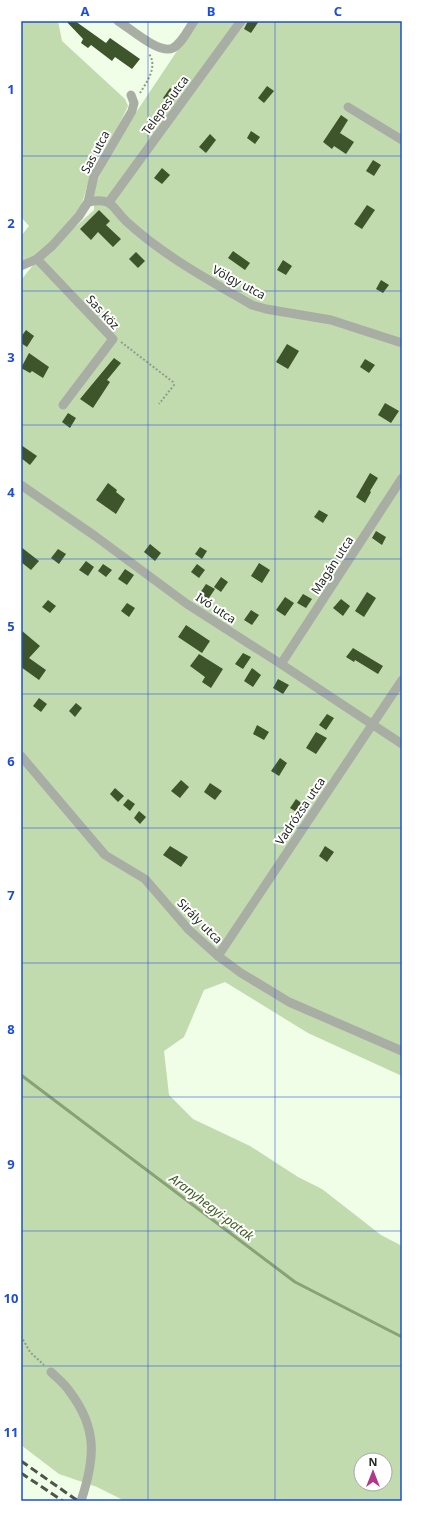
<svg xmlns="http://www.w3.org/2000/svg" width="423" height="1522" font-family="'Noto Sans',sans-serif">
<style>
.green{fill:#c1dbaf;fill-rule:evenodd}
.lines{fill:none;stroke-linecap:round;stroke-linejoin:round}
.stream{stroke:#88a275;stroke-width:3}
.building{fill:#3e542b}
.path{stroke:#929c8c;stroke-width:2;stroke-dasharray:2 2;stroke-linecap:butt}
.minor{stroke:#a8aea4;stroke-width:9}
.rail{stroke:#4e544a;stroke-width:3;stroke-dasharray:8 4;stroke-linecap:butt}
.grid{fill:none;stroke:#1d4ed8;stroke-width:1;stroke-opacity:0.55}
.labels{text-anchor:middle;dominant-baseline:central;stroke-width:4;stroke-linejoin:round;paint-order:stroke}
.street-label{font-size:12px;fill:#242921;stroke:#fff}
.water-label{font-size:13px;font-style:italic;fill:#3e5f1f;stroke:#fff}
.neatline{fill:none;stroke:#1d4ed8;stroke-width:1.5}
.grid-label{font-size:13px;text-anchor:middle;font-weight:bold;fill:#1d4ed8}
</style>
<rect width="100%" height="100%" fill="#f0fde7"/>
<g class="green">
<polygon points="21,21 58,21 62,41 125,99 128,106 117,129 97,159 92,170 80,210 58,237 31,259 21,262 21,236 29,226 21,217"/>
<path d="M197 21H402V1076L308 1033 225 982 204 990 184 1037 164 1051 169 1095 193 1119 250 1146 298 1177 322 1189 381 1235 402 1246V1501H125L97 1487 59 1474 21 1445V280L34 264 94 210V187L117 141ZM361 1460H385V1484H361Z"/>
</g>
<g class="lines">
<polyline class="stream" points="21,1075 295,1282 402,1337"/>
</g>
<g class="building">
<polygon points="66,21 75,21 106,43 110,38 140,59 132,69 115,57 112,61 91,45 88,48 81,43 83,39"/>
<polygon points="248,21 259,21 251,33 244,29"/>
<polygon points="267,86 274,91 264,103 258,98"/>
<polygon points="170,88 178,94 171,104 163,98"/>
<polygon points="341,115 348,120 340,133 354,142 346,154 334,146 332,149 323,142"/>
<polygon points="251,131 260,137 255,144 247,138"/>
<polygon points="210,134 216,140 206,153 199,147"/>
<polygon points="373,160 381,165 374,176 366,171"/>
<polygon points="162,168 170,175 162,184 154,178"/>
<polygon points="367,205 375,210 362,229 354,224"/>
<polygon points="99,210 110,221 106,225 121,239 113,247 98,232 91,240 80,229"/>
<polygon points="233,251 250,263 245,270 228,258"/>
<polygon points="136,252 145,261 138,268 129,259"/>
<polygon points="283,260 292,266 286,275 277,270"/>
<polygon points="381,280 389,285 383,293 376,289"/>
<polygon points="26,330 34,336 27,347 21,343 21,337"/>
<polygon points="287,344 299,351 288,369 276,362"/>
<polygon points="29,353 49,367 43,378 32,371 30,373 21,368"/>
<polygon points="114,358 121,363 107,380 110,382 93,408 80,399"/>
<polygon points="365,359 375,365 369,373 360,367"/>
<polygon points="385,403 399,411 391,423 378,415"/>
<polygon points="68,413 76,418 70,428 62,422"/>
<polygon points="21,445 37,456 30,465 21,458"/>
<polygon points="370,473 378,478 370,491 371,492 365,503 356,497"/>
<polygon points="108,483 117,490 116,492 125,499 116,514 96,500"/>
<polygon points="319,510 328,515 323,523 314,517"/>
<polygon points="376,531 386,537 382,545 372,538"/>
<polygon points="150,544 161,553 155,561 144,552"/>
<polygon points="21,547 39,561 31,570 21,562"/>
<polygon points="200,547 207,551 202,559 195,554"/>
<polygon points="58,549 66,554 59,564 51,558"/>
<polygon points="86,561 94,567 88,576 79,570"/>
<polygon points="259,563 270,570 262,583 251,576"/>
<polygon points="103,564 112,570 106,577 98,571"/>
<polygon points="197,564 205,570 199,578 191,572"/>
<polygon points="125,569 134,575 127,585 118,579"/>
<polygon points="221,577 228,582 221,592 214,587"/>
<polygon points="206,584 215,589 207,601 198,596"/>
<polygon points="367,592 376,598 364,617 355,611"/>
<polygon points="303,594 312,599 306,608 297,603"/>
<polygon points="285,597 294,603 285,616 276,610"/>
<polygon points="341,599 350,606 343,616 333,608"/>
<polygon points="48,600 56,606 50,613 42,607"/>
<polygon points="127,603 135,608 129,617 121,611"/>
<polygon points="251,610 259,615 252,625 244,620"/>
<polygon points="186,625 210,641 202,653 178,637"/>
<polygon points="21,630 40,646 29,658 46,670 39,680 21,667"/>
<polygon points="353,648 383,666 378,674 355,660 354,662 346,657"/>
<polygon points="243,653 251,657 243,669 235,664"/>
<polygon points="199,654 223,669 211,688 202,682 205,677 190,666"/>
<polygon points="252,668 261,675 253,687 244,681"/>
<polygon points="278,679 289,685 283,694 273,688"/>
<polygon points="39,698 47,704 41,712 33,706"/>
<polygon points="76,703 82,708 75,717 69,711"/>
<polygon points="327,714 334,718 326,730 319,725"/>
<polygon points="257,725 269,732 264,740 253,734"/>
<polygon points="316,732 327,738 316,754 306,748"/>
<polygon points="280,758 287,763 279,776 271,771"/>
<polygon points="181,780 189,787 180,798 171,791"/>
<polygon points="210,783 222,791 215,800 204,792"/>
<polygon points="115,788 124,796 118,802 110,794"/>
<polygon points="128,799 135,804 130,811 123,805"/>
<polygon points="296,799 304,805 298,813 290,808"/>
<polygon points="139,811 146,817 140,824 134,818"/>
<polygon points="170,846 188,857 181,867 163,855"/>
<polygon points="325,846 334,852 327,862 319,856"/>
</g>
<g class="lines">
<g class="path">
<path d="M140 93C147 82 158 66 149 54"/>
<polyline points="121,342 173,382 174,385 159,404"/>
<polyline points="21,1336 30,1352 44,1365"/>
</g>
<g class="minor">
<path d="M118 21C130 28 159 55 173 48 182 43 188 30 194 21"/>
<polyline points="348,107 402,140"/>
<path d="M88 202C114 197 111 207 127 222 164 256 209 280 252 305L266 309 331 320 402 343"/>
<polyline points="109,202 241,21"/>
<polyline points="37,259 113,339 63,405"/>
<polyline points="21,266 37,259 52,246 79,216 88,202 94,176 132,111 134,103 131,95"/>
<polyline points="21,485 95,536 187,604 281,664 402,744"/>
<polyline points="281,664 402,478"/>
<polyline points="21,756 105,855 145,879 189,930 218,956 241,973 289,1002 402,1051"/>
<polyline points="218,956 402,680"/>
<path d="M51 1372C57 1378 65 1384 70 1392 98 1429 95 1459 81 1501"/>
</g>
<g class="rail">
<polyline points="21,1461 78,1501"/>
<polyline points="21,1473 63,1501"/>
</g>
</g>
<path class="grid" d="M148 21V1501M275 21V1501M21 156H402M21 291H402M21 425H402M21 559H402M21 694H402M21 828H402M21 963H402M21 1097H402M21 1231H402M21 1366H402"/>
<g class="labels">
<g class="street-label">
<text transform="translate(165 105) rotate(-54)">Telepes utca</text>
<text transform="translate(95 152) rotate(-62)">Sas utca</text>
<text transform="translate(239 282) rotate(28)">Völgy utca</text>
<text transform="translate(103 312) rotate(47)">Sas köz</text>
<text transform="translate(332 565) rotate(-57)">Magán utca</text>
<text transform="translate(216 608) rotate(33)">Ivó utca</text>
<text transform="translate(300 811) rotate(-56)">Vadrózsa utca</text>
<text transform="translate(200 921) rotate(45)">Sirály utca</text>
</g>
<g class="water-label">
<text transform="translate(212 1207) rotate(37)">Aranyhegyi-patak</text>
</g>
</g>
<rect width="423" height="1522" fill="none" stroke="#ffffff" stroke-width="44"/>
<g transform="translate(373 1472)"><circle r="19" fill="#ffffff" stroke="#a7a9a6"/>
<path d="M0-3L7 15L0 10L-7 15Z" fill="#b1378b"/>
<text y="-6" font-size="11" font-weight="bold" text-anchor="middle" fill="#242921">N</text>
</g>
<rect x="22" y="22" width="379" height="1478" class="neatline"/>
<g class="grid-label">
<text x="85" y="16">A</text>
<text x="211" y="16">B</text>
<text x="338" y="16">C</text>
<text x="11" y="94">1</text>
<text x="11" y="228">2</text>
<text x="11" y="362">3</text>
<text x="11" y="497">4</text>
<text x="11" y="631">5</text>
<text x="11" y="766">6</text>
<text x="11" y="900">7</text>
<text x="11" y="1034">8</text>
<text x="11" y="1169">9</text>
<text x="11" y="1303">10</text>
<text x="11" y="1437">11</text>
</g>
</svg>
